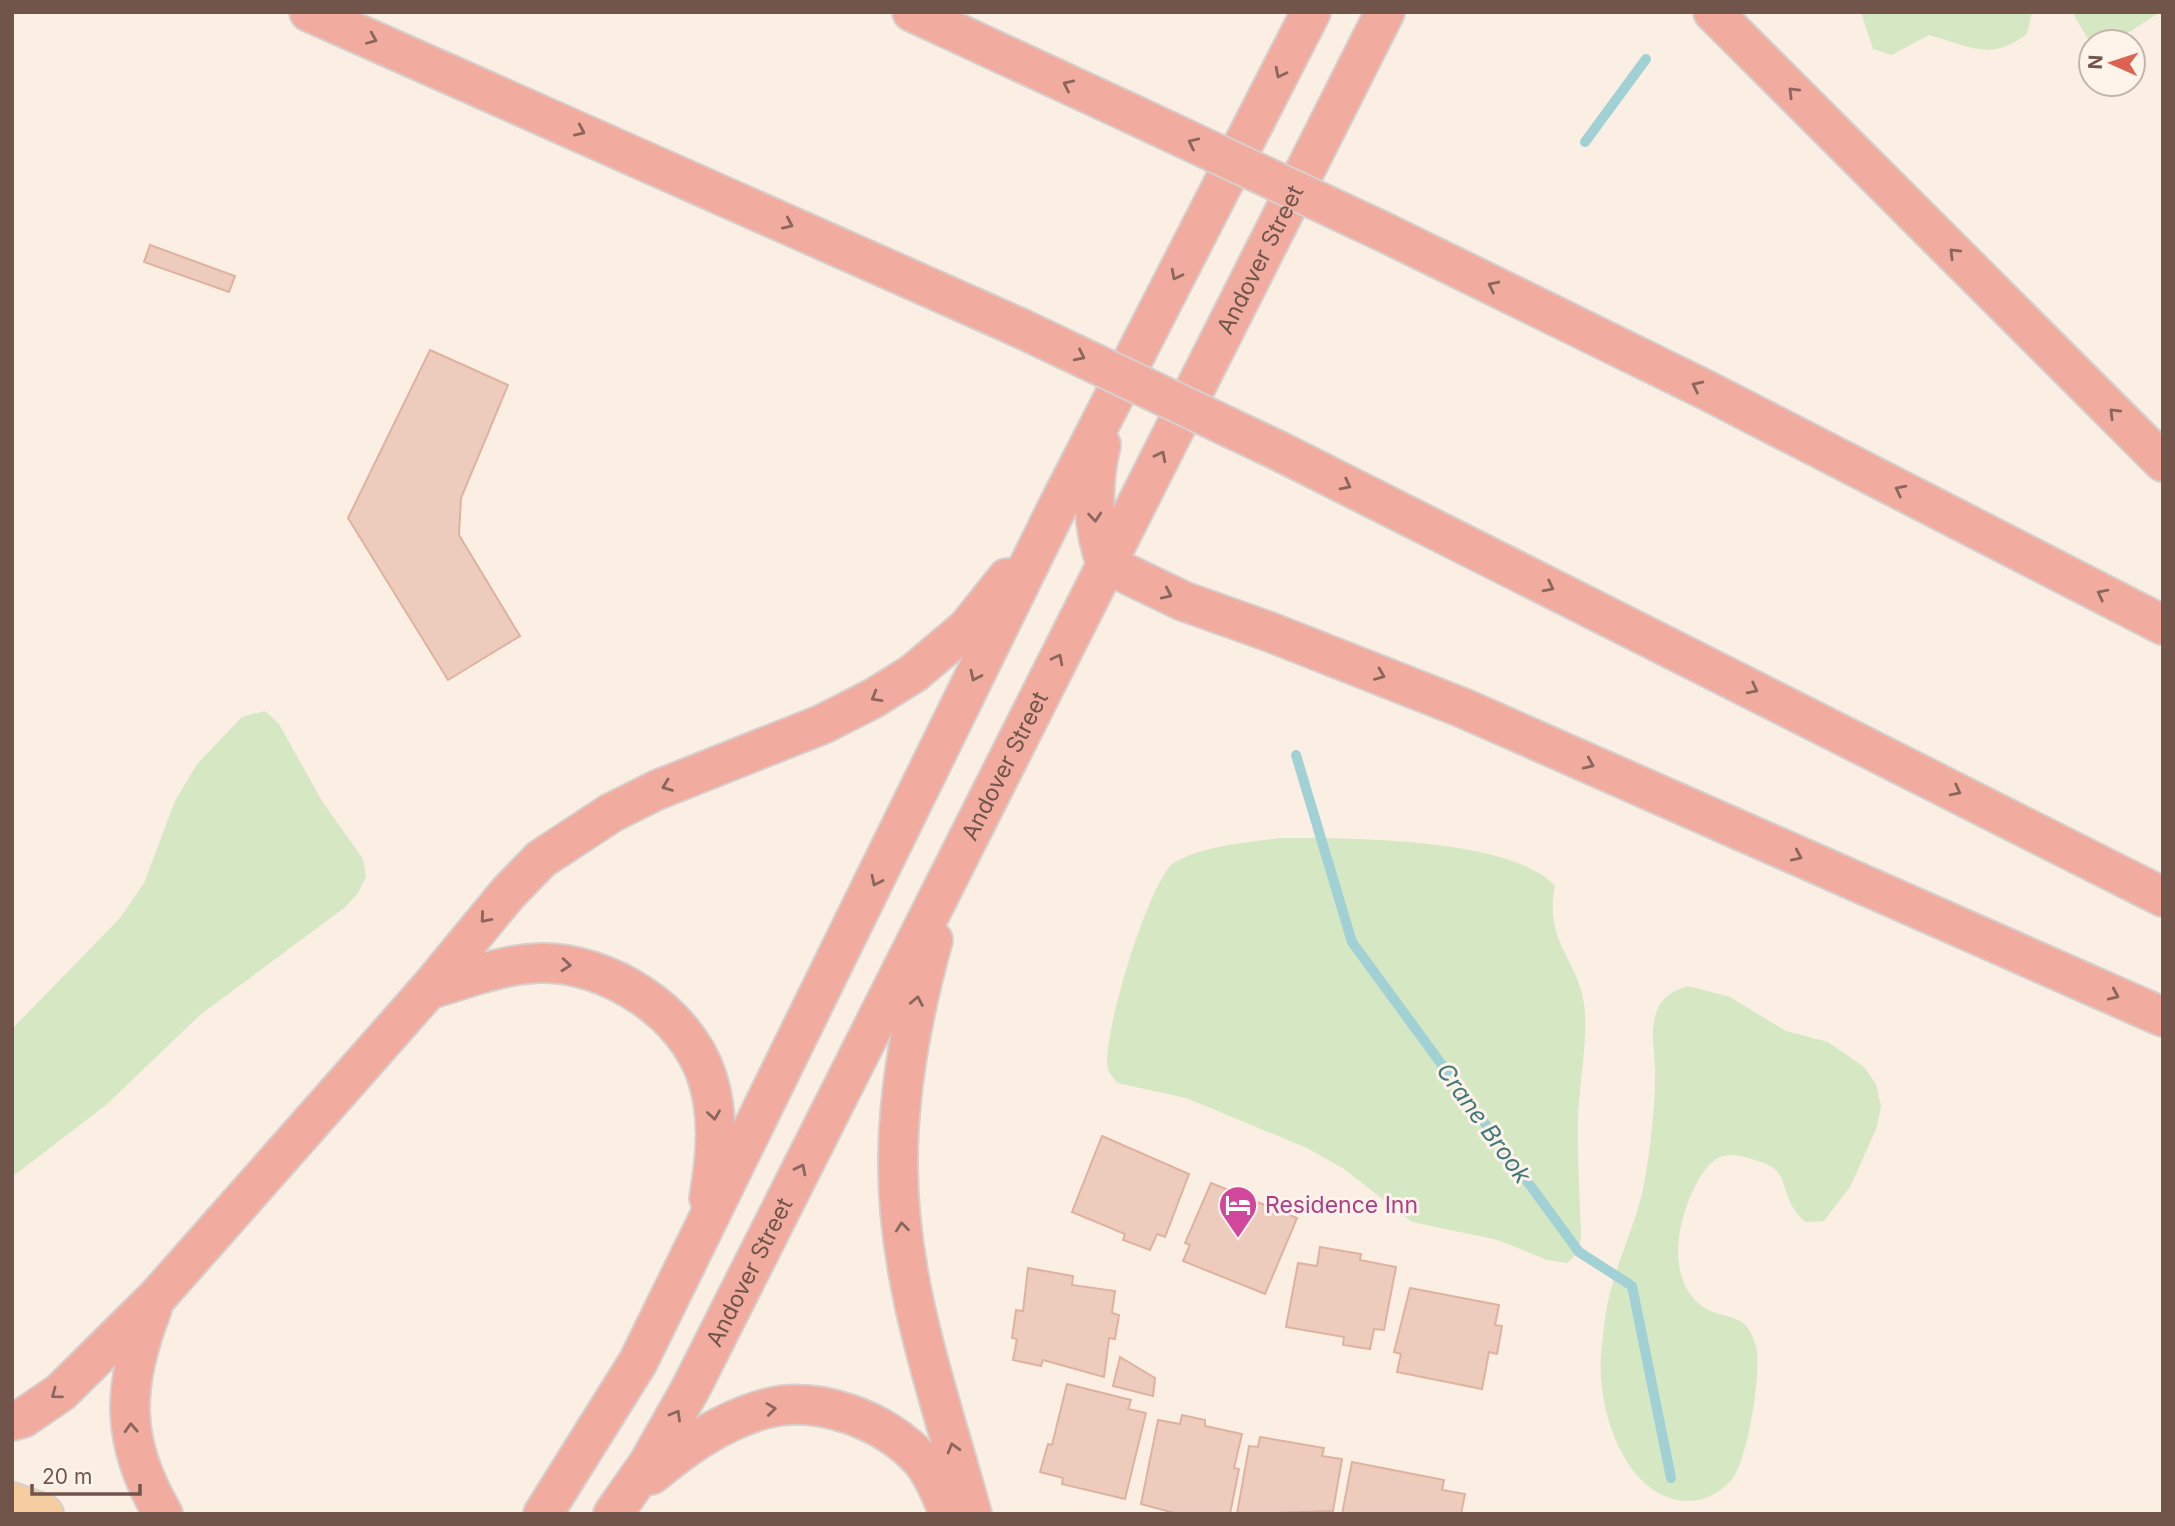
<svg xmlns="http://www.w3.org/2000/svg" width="2175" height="1526" font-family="Inter,sans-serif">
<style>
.green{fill:#d6e7c4}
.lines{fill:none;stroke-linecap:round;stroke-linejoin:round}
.stream{stroke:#a1d1d4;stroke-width:10}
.building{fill:#eeccbd;stroke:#dfb19f;stroke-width:2}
.primary-casing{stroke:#d7cfcd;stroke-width:42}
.highway-casing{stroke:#d7cfcd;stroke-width:42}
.primary{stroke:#f5cda1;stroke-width:38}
.highway{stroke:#f1ac9f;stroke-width:38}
.highway-bridge-casing{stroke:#d7cfcd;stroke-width:42;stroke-linecap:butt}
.highway-bridge{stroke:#f1ac9f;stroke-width:38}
.oneway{stroke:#8b665c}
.labels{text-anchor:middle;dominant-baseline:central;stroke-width:6;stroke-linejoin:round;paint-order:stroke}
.street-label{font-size:23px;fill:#71554b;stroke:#fef4ea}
.hotel-label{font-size:23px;fill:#b23c85;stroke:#fef4ea;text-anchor:start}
.water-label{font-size:24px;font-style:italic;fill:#43797c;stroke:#fef4ea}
</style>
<rect width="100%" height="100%" fill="#fbefe4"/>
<g class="green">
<path d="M1861 12H2032L2027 34C1990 62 1970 46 1929 35L1892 55 1873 49Z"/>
<polygon points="2072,12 2160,12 2114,42 2090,42"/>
<polygon points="265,711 279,724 322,801 363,859 366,877 358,893 344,908 200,1015 106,1105 12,1177 12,1029 120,918 144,883 175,801 197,764 242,717"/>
<path d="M1279 838C1344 838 1511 837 1555 886 1543 946 1583 962 1585 1013 1587 1048 1579 1084 1578 1120 1577 1159 1580 1198 1581 1237L1577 1254 1567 1263 1547 1260 1498 1240 1412 1222 1344 1169 1307 1148 1186 1098 1117 1083C1115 1079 1109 1073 1108 1069 1100 1041 1150 876 1175 862 1206 845 1245 843 1279 838Z"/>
<path d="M1688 986 1730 997 1786 1031 1828 1042 1864 1067 1876 1084 1881 1106 1877 1127 1850 1187 1824 1221 1805 1222C1800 1217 1794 1210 1791 1204 1779 1178 1787 1170 1755 1160 1735 1153 1719 1151 1705 1170 1681 1203 1663 1270 1697 1302 1721 1324 1745 1306 1756 1346 1762 1369 1748 1461 1732 1479 1721 1492 1705 1501 1688 1501 1624 1499 1597 1408 1601 1355 1603 1335 1605 1312 1610 1293 1619 1256 1637 1222 1644 1184 1650 1150 1655 1111 1655 1076 1656 1055 1649 1035 1656 1014 1661 997 1672 991 1688 986Z"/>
</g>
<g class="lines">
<g class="stream">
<polyline points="1585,142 1646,59"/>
<polyline points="1296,755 1352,942 1579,1252 1632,1286 1671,1478"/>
</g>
</g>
<g class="building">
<polygon points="150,245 235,276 229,292 144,262"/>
<polygon points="430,350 508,385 461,498 459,535 520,636 448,680 348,518"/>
<polygon points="1102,1136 1189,1174 1165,1237 1157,1234 1150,1250 1123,1240 1125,1234 1072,1212"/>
<polygon points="1211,1183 1297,1218 1265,1294 1183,1261 1190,1245 1185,1243"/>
<polygon points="1320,1247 1361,1254 1360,1260 1396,1267 1384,1330 1374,1329 1370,1349 1343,1345 1344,1337 1286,1327 1298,1263 1317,1266"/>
<polygon points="1028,1268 1073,1276 1072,1285 1115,1291 1112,1313 1119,1315 1115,1339 1109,1338 1104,1377 1043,1360 1041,1366 1013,1360 1017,1339 1012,1338 1016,1310 1023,1311"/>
<polygon points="1410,1288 1499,1305 1495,1325 1502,1326 1497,1354 1489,1352 1482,1389 1397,1372 1401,1354 1394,1352"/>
<polygon points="1120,1357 1155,1378 1153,1396 1113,1386"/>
<polygon points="1067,1384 1131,1400 1128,1409 1146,1413 1125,1499 1062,1484 1063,1478 1040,1472 1048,1444 1052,1445"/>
<polygon points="1182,1415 1205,1420 1205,1426 1242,1434 1234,1468 1239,1469 1230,1514 1178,1514 1141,1504 1158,1420 1180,1424"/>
<polygon points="1260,1437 1324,1448 1322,1456 1342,1459 1333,1511 1237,1514 1249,1446 1258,1447"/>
<polygon points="1352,1462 1444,1480 1442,1490 1465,1494 1461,1514 1342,1514"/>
</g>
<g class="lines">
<g class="primary-casing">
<polyline id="primary" points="12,1502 44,1514"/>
</g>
<g class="highway-casing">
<g id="highway">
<polyline points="309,12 1018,327"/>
<polyline points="912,12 1130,113"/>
<polyline points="1713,12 2163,462"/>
<polyline points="1388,234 1708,391 2163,625"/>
<path d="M1101 445C1091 486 1092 525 1106 564L1183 601 1270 632 1463 708 2163 1017"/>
<polyline points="1285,454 2163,897"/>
<path d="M933 940C913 1012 898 1086 898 1161 897 1282 940 1398 972 1514"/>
<path d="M428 990C465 979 502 964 541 963 608 962 686 1012 707 1077 720 1117 716 1158 709 1198"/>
<path d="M152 1309C122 1386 120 1441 163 1514"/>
<polyline points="12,1421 23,1418 61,1392 158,1296 428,990 508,893 541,859 611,813 657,790 823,724 874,698 914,673 967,628 1007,578"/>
<path d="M651 1475C685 1447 718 1423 761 1410 815 1393 886 1420 922 1461 934 1476 942 1496 949 1514"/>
<polyline points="543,1514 638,1362 1057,508 1311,12"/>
<path id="s1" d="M613 1514 648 1464 691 1388 1385 12"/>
</g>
</g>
<use href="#primary" class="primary"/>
<use href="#highway" class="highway"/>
<g class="highway-bridge-casing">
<g id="highway-bridge">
<polyline points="1130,113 1388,234"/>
<polyline points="1018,327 1285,454"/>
</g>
</g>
<use href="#highway-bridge" class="highway-bridge"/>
</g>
<defs><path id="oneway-chevron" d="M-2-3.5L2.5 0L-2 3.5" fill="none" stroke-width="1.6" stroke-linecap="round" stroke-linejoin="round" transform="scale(1.75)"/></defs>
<g class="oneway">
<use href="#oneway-chevron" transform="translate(372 39) rotate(23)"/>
<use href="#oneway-chevron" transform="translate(1280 73) rotate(117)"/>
<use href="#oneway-chevron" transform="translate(1068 85) rotate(-155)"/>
<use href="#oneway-chevron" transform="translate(1793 92) rotate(-135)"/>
<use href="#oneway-chevron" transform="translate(580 131) rotate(24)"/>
<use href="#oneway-chevron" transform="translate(1193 143) rotate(-155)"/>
<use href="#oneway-chevron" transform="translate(788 224) rotate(24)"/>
<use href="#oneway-chevron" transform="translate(1954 253) rotate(-135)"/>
<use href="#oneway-chevron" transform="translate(1176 275) rotate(117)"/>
<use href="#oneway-chevron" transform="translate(1493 286) rotate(-154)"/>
<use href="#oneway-chevron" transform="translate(1080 356) rotate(26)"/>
<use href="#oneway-chevron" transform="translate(1697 386) rotate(-154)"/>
<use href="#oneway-chevron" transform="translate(2114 413) rotate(-135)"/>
<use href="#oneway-chevron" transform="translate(1161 456) rotate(-63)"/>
<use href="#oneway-chevron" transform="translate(1346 485) rotate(27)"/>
<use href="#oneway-chevron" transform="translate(1900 490) rotate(-153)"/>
<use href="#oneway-chevron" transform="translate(1095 517) rotate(85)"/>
<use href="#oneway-chevron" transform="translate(1549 587) rotate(27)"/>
<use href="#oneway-chevron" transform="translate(1167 594) rotate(24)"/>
<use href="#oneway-chevron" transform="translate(2102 594) rotate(-153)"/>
<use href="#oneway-chevron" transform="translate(1058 659) rotate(-63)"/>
<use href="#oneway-chevron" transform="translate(1380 675) rotate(22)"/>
<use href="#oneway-chevron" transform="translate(975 676) rotate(116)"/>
<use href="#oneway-chevron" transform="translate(1753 689) rotate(27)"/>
<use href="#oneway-chevron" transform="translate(876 697) rotate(150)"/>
<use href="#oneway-chevron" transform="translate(1589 764) rotate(24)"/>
<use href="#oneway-chevron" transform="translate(667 786) rotate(159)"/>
<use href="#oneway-chevron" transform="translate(1956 791) rotate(27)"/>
<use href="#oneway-chevron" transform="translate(1797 856) rotate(24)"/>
<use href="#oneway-chevron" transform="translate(876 881) rotate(116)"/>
<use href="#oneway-chevron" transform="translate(485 918) rotate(131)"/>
<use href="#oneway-chevron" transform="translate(566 965) rotate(5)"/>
<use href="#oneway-chevron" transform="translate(2114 995) rotate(24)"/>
<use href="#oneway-chevron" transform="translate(917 1001) rotate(-79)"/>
<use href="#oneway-chevron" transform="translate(714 1115) rotate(82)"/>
<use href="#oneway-chevron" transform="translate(801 1169) rotate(-63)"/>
<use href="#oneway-chevron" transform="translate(902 1227) rotate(-96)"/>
<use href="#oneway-chevron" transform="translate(56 1394) rotate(143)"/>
<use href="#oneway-chevron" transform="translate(771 1409) rotate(-7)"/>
<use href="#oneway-chevron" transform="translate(676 1415) rotate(-60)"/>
<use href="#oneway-chevron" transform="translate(131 1428) rotate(-93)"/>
<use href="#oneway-chevron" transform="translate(953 1448) rotate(-106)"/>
</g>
<defs>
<g id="hotel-pin" transform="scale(2.0125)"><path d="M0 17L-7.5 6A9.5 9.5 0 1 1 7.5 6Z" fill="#d1479c" stroke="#fef4ea"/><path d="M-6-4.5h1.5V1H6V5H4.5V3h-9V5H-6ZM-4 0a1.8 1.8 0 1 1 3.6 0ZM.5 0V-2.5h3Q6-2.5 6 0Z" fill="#fff"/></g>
</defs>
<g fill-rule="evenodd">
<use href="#hotel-pin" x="1238" y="1205"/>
</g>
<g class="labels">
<g class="street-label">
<text stroke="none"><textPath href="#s1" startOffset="1412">Andover Street</textPath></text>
<text stroke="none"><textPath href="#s1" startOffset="845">Andover Street</textPath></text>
<text stroke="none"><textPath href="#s1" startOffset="278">Andover Street</textPath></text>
</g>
<g class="hotel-label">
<text x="1265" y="1205">Residence Inn</text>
</g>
<g class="water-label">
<text transform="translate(1484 1123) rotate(54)">Crane Brook</text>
</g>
</g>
<rect width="2175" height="1526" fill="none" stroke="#71554b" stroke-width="28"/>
<g transform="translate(2112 63) rotate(273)"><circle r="33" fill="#fef4ea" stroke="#c6b4aa" stroke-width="2"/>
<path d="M0-5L12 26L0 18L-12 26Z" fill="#dc6251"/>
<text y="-10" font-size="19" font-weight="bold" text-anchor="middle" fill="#71554b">N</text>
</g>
<path d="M32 1484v10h108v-10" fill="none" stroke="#71554b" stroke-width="3.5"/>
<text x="42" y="1484" font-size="21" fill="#71554b" stroke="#fef4ea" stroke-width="5" paint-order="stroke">20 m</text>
</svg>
